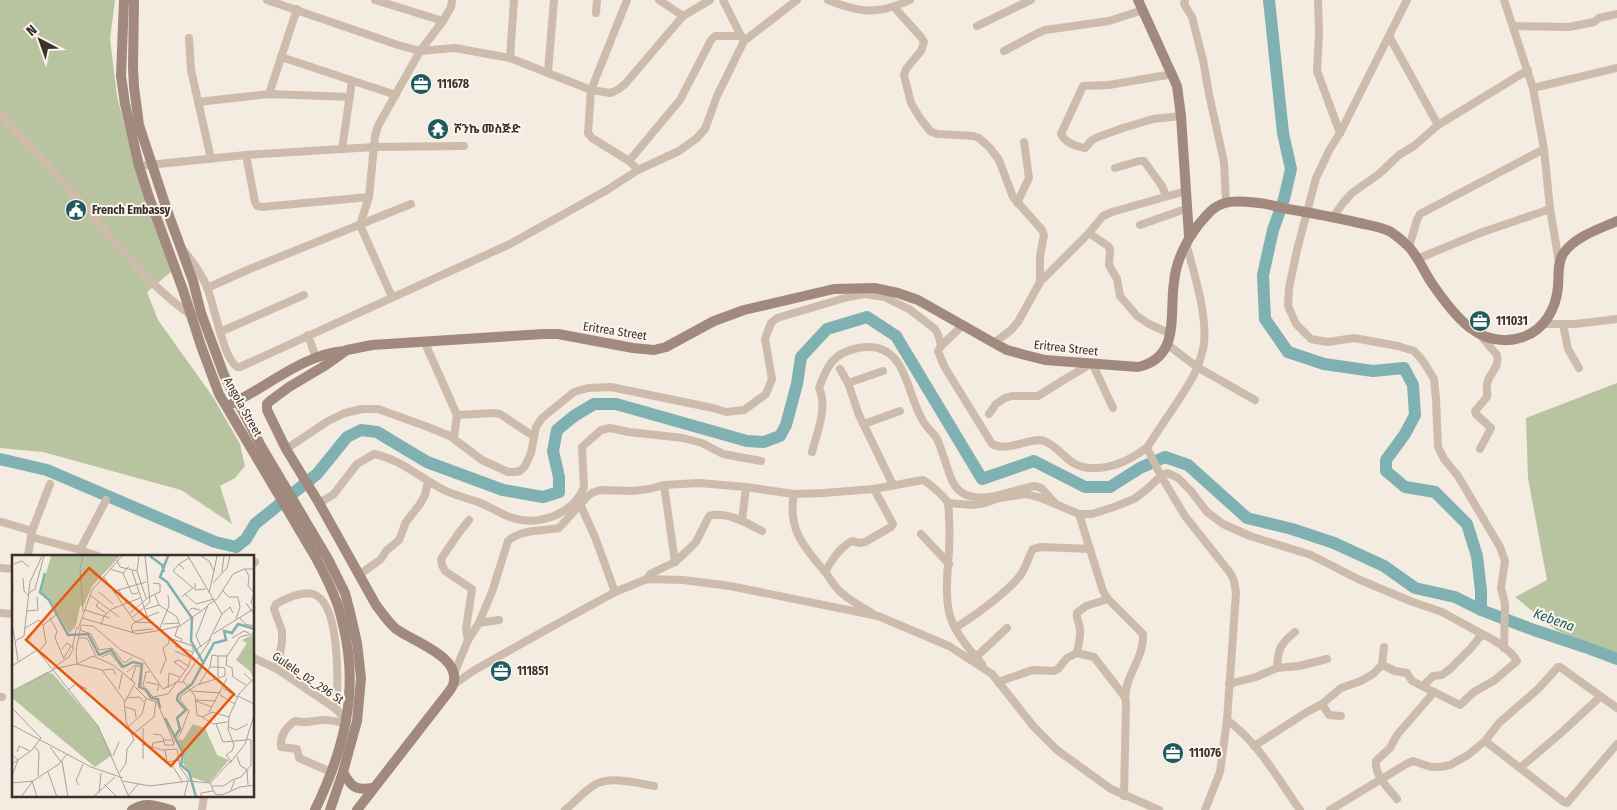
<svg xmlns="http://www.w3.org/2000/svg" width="1617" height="810" font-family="'Fira Sans Condensed','Noto Sans Ethiopic',sans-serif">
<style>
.green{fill:#b8c4a0}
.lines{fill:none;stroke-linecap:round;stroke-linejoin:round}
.river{stroke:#7fb0b2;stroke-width:12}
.minor{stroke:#cdbbac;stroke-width:8}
.secondary{stroke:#a18a7d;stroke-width:10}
.labels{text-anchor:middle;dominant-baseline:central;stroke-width:4;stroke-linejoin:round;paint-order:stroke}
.poi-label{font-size:12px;font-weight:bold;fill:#3b302b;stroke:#fbf5ee;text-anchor:start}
.street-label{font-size:12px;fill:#3b302b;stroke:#fbf5ee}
.water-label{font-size:14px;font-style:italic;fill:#1f5a5e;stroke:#fbf5ee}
.inset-river{fill:none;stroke:#7fb0b2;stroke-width:2.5}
.inset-road{fill:none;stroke:#aaa098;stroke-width:1}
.view{fill:#e8590c;fill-opacity:0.15;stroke:#e8590c;stroke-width:2.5}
.inset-edge{fill:none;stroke:#3b302b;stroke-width:2.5}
</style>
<rect width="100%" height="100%" fill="#f4ebe1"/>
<g class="green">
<polygon points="0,0 115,0 110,39 117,96 132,154 172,271 147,292 158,320 213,397 240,444 245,466 235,478 220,486 232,524 181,490 43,452 0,448"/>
<polygon points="1617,383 1617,655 1556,630 1515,597 1547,580 1528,478 1526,418"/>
</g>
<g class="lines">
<g class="river">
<polyline points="1269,0 1283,133 1291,169 1284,199 1273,230 1263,275 1265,319 1288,352 1324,364 1373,371 1404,368 1413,385 1415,415 1405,434 1386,460 1386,471 1405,487 1435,492 1467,524 1477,556 1481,591 1481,610"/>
<polyline points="0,459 47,470 215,542 236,547 246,539 255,524 317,474 347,437 361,430 377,432 427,462 503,490 543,497 559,492 559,477 553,451 557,430 574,416 594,404 616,404 747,441 764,442 780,436 786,425 797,384 801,357 827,329 867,317 896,336 982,479 1034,461 1085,487 1110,487 1140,468 1165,457 1188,465 1247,518 1292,529 1334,543 1384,566 1415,588 1455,597 1481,610 1534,630 1585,647 1617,659"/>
</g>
<g class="minor">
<polyline points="267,0 398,45 420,51 455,48 510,58 591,90 611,93 619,89 625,84 683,16 710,0"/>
<polyline points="375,0 443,21"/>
<polyline points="627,0 591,90 588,133 592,138 629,161 638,170"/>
<polyline points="659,0 683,16"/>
<polyline points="723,0 742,38"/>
<path d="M828 0C860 13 878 15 910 0"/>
<polyline points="1185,0 1184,4 1192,17 1203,60 1209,94 1224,162 1226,202"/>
<polyline points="1318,0 1319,34 1317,71 1340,133"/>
<polyline points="1407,0 1340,133 1330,149 1316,178 1297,250 1289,288 1288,306 1296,324 1311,339 1328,342 1354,338 1398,346 1414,351 1423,361 1434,379 1436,399 1438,447 1444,459 1458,476 1500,547 1505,561 1501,588 1505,604 1504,648"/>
<polyline points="1504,0 1533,88 1544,149 1550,209 1559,262"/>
<polyline points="894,7 921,37 924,42 921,51 906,69 904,75 911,103 920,118 930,131 937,134 973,136 979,138 990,148 999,160 1013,197 1042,230 1044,235 1040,256 1040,282"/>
<polyline points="596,13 597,0"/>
<polyline points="977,26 1031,0"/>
<polyline points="1513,26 1569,27 1594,22 1599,18 1617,14"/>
<polyline points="1389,36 1438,125"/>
<polyline points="189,38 191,70 211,159"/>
<polyline points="1004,51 1036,34 1045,30 1109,21 1143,10"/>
<polyline points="281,57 396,95"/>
<polyline points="510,58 514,0"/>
<polyline points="548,72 554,0"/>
<path d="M1173 74 1109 85 1083 86 1061 134C1065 143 1076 146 1085 148L1092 140 1098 137 1123 128 1153 119 1181 116"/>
<polyline points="1533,88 1617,68"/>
<polyline points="269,94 297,9"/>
<polyline points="198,102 269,94 350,97"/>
<path d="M0 114C32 147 62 181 92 216 124 252 151 287 191 315"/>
<polyline points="342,149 352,81"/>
<polyline points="246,155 255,202 257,206 262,207 369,197"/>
<polyline points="629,161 680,100 711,40 715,36 741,36"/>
<polyline points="139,166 246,155 374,147 464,146"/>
<polyline points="1115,168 1139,161 1144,161 1162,186 1166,196"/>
<polyline points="1017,203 1029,178 1024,142"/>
<polyline points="1333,217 1343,203 1352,193 1379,174 1399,155 1414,146 1438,125 1528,70"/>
<polyline points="1140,225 1188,208"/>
<polyline points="1409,247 1417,220 1420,214 1544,149"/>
<path d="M184 251C193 262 201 273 207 287 214 304 223 358 237 367H240L510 244 607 190 638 170 679 151 697 138 705 129 717 96 744 41 797 0"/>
<polyline points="1417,259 1480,233 1550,209"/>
<polyline points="207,288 252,268 411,204"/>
<polyline points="392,297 360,225 369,197 375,136 378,126 420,51 443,21 451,7 452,0"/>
<polyline points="1544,324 1575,324 1617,319"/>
<polyline points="1563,324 1568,349 1579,368"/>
<path d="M962 326 941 346 938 351 944 366 992 444C1008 453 1032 436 1044 441 1063 448 1067 468 1092 468 1112 469 1130 460 1145 449 1150 445 1154 436 1158 431 1170 412 1190 386 1198 366 1200 359 1203 351 1204 344 1207 312 1194 274 1186 243"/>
<polyline points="220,332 304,295"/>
<polyline points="1171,334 1149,324 1137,316 1120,296 1117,279 1109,265 1110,249 1108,246 1089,233 1103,216 1112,212 1186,191"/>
<polyline points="308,335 316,358"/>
<path d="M1480 335 1497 355C1500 368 1489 373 1487 384 1486 388 1488 393 1487 397L1475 411 1476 414 1491 428 1480 449"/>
<polyline points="424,341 457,415 454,437"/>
<polyline points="994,343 1011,330 1018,322 1040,282 1089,233"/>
<polyline points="1168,345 1197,367 1255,400"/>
<polyline points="840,369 848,383 859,415 893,485"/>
<polyline points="848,383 883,371"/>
<polyline points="989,414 996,404 1005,398 1012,396 1038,396 1062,381 1092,363 1113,408"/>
<polyline points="457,415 492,413 500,414 533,436"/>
<polyline points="864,424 900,411"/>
<polyline points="1147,448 1161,476 1185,516 1231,574 1234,581 1236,593 1227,720 1220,772 1205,810"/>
<polyline points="286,449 328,421 345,413 362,409 378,409 428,427 450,436 482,460 508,472 515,472 520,471 525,466 531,453 536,427 542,418 574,392 588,388 611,387 713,408 726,412 744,410 766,394 772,379 765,339 771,323 777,318 848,297 865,294 884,297 909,309 935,329 939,337 941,346"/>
<path d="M812 452C817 433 828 407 819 388 827 366 833 353 858 348 906 339 905 390 922 419 925 426 931 431 936 437 939 442 941 449 943 455 948 467 950 484 961 492 981 506 1013 489 1035 486L1041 488 1055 503"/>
<polyline points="664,485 675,562"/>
<path d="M794 494C787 530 805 548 826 573 831 580 836 589 843 594 852 602 862 607 872 613"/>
<path d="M319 503 333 495 357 464 374 454C400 459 419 477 442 489 453 495 467 498 478 502 489 506 499 513 510 517 537 527 573 515 584 487L582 447 601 430 610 428 629 432 683 438 702 443 723 454 761 461"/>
<polyline points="948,503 972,505 985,503 999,498 1026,494 1041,498 1079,514 1092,514 1114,507 1134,499 1146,490 1161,476 1167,473 1172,475 1178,478 1191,491 1207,512 1223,524 1250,536 1311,555 1358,579 1410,601 1442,612 1482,634"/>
<polyline points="580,504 595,537 615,592"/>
<path d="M1079 514 1103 591 1108 599 1143 634C1145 659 1121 679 1126 704L1124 796"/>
<polyline points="742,521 746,487"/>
<polyline points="2,522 32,531"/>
<polyline points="921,534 949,564"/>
<polyline points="31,537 80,550 98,556"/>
<polyline points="80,550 106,500"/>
<polyline points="28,556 32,531 50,484"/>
<polyline points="254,563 255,562"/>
<polyline points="0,568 14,569"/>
<path d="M825 572C832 560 839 548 852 541L860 543 865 542 891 527 893 524 874 489"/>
<polyline points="359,575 381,559 386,551 399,540 406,522 420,504 425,495 427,486"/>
<path d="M647 579 650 574 675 562 688 550 696 542 709 516C726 511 747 523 762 531"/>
<polyline points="0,613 14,614"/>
<polyline points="479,623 499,620"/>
<path d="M955 628C973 617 1006 593 1019 577 1026 569 1028 557 1033 549L1041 547 1090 549"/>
<polyline points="468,640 466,629 472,589 445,571 442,565 441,559 458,534 469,520"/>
<path d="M1077 653C1078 646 1081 636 1080 629 1079 622 1076 619 1077 613L1086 606 1108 599"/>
<polyline points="976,657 1007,628"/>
<polyline points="254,658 277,669 336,709 347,721"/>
<polyline points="1382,665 1384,647"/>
<path d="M1277 668C1278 649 1280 644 1295 632"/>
<path d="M277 669 282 642V631L274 609 276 604C285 599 302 591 313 594 341 602 338 686 336 709"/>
<path d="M454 674 468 640 479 623 493 589 508 541C521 529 543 531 559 528L587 497 592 493 600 490 632 491 649 489 664 485 699 483 746 487 794 494 823 493 874 489 923 480C928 482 946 498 948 503 949 507 949 514 949 519 952 549 943 582 949 612 953 631 969 649 982 664"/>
<polyline points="998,682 1033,670 1054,671 1058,669 1067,658 1077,653 1094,657 1124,696"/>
<polyline points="1229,684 1256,677 1277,668 1299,666 1327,659"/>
<polyline points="453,685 473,671 544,631 615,592 647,579 683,580 730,586 878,616 949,646 992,674 1034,727 1057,750 1111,789 1159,810"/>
<polyline points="0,697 2,697"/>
<path d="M1322 704 1341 688 1361 681 1373 674 1382 665 1395 671 1407 673 1412 681 1460 705 1474 692 1495 680 1517 661C1511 650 1493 639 1482 634L1471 648 1450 669 1442 675 1433 676 1423 686"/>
<path d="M1227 720C1258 742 1278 779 1300 810"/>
<polyline points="1485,741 1564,802 1567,803 1617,744"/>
<polyline points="1254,746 1307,712 1322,704 1329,715 1341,716"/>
<polyline points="1520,768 1561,733 1600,697"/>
<path d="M331 772 299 758 297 749 281 747C280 736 286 727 295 721 309 724 313 720 325 720 333 720 339 722 346 724"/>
<path d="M1397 799C1389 789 1374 775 1376 761L1390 748 1397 735 1434 692"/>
<polyline points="202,810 204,796"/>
<path d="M565 810C575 802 585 790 596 784 613 776 637 783 654 786"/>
<polyline points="1330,810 1408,763 1413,761 1431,767 1440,767 1450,765 1468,755 1485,741 1499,723 1538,689 1558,667 1560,667 1617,708"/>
</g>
<g class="secondary">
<path d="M124 0 121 76 125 104 139 166 149 197 183 290 201 346 219 394 316 558C324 573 331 587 337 603 340 611 342 620 344 629 359 694 343 752 315 810"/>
<polyline points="134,0 133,67 134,87 139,125 168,213 193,281 201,313 224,375 261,446 328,559 345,593 350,612 357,643 361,678 357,721 343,772 330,810"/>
<polyline points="1138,0 1177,86 1181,116 1189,236"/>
<path d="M233 403C268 386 305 354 344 351"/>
<path d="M343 772C351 787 356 791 373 788"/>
<path d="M132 810C146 801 156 806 171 810"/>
<path d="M357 810 444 698C447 694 451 690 453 685 463 657 412 641 396 629 388 622 382 613 376 605L319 503 286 449 267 410V404L270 401 289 387 326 365 347 350 372 345 543 334H558L633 348 654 350 666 347 714 321 744 310 834 289 874 288 898 293 918 300 994 343 1007 350 1025 355 1045 360 1138 367C1181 357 1169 315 1174 282 1176 261 1186 241 1199 224 1207 215 1213 206 1225 203 1235 200 1248 202 1259 203 1269 204 1278 207 1288 209 1311 213 1333 217 1355 222 1367 225 1381 226 1391 232 1397 236 1404 242 1409 247 1418 257 1424 271 1431 282 1452 313 1480 352 1523 337 1544 330 1556 309 1558 287 1559 276 1557 264 1563 254 1574 237 1599 229 1617 221"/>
</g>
</g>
<defs>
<g id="office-disc" transform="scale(1.125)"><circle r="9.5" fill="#1f5a5e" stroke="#fbf5ee"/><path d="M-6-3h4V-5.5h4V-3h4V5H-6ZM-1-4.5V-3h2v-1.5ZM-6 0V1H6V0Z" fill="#fff"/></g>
<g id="temple-disc" transform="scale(1.125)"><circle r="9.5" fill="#1f5a5e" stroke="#fbf5ee"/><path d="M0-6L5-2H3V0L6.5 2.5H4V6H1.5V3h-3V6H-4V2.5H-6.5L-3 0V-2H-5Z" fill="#fff"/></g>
<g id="civic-disc" transform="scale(1.125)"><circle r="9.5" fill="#1f5a5e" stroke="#fbf5ee"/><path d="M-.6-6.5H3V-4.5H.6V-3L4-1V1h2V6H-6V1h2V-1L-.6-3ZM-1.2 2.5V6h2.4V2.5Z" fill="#fff"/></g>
</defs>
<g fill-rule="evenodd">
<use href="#office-disc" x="421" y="84"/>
<use href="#temple-disc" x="438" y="129"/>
<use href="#civic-disc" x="76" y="210"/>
<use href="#office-disc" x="1480" y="321"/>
<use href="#office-disc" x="501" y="671"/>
<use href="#office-disc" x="1173" y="753"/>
</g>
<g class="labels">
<g class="poi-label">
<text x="437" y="84">111678</text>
<text x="454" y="129">ሾንኬ መስጅድ</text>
<text x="92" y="210">French Embassy</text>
<text x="1496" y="321">111031</text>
<text x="517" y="671">111851</text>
<text x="1189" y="753">111076</text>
</g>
<g class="street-label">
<text transform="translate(615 331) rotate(9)">Eritrea Street</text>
<text transform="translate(1066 348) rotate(6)">Eritrea Street</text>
<text transform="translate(243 407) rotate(61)">Angola Street</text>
<text transform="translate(308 678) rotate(34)">Gulele_02_296 St</text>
</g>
<g class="water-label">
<text transform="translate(1554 620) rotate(20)">Kebena</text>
</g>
</g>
<g transform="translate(12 555)">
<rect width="242" height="242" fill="#f4ebe1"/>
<path d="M39 1H108L80 31 72 50 68 51 64 71 57 78 37 43 29 37ZM242 79V125L238 116 224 105 235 88 230 85ZM35 117 41 119 86 171 100 200 83 212 0 143V137ZM181 169 193 173 205 200 217 205 197 228 179 222 171 208 172 199 166 184 171 185Z" fill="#b8c4a0"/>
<path class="inset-river" d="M138 1 150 10 152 17M156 1 148 22 155 27 180 63 179 86 192 109M33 18 28 37 37 45 56 80 76 79 87 100 99 95 111 112 121 107 130 109 128 132 134 135 139 143 146 144 148 153M153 163 171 198 169 210 177 217 184 242M162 183 168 174 165 163 174 155 165 145 166 140 180 129 202 88 214 85 212 76 220 78 226 69 243 74"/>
<path class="inset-road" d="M189 1 197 6 202 16 197 38M105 5 108 12 125 16 127 1M2 9 10 6 17 12M167 9 161 16 181 33 173 39M98 14 111 18 117 11M172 14 167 9 177 3M233 14 237 21 236 31 243 39M120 16 137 67M125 16 134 43M202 16 205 1M210 17 212 1M111 18 120 39 126 38M91 21 123 67M11 23 12 36 16 40M183 28V35L194 34M201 28 215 13 218 1M106 34 115 49M103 36 134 27M211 36 217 42H226L228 52 224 64M87 37 101 49M17 38 23 34 32 1M242 39 239 47 243 53M78 40 107 62M170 42 173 39 184 49 202 44M87 46 84 51 95 59M0 48 1 32M234 48 242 59 241 71M147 50 165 62 168 71 150 75M172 51 176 57 180 53 188 55M134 54 147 50 143 40M73 55 98 63M15 56 26 55 25 42M71 57 68 13 71 1M118 58 137 42 148 37V29L141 28M210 59 218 52 221 58M121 62 138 47 133 1M227 62 233 69 242 71M38 63 45 76 43 83 52 104M70 63 126 79 150 75 157 83 181 91V96M123 67 142 68M0 69 3 85M151 69 167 68M89 70 92 61 100 54 128 43M168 71 196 51M166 72 163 81 170 84 169 87M13 73 27 65 31 70M66 74 80 35 110 1M68 75 79 79 87 95 100 93 112 108 121 102M147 75 157 51 156 40M121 76 141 74M121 78 119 71 123 67 147 57M201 79 243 53M67 83H75L84 101M220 83 232 76 237 78M163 91 180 97M189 92 184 81 196 50 206 43 221 19 232 14H243M60 93 65 72M50 94 55 88 59 91 52 103M27 96 34 88 31 70 44 60M163 96 179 103M215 101 228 82 243 78M90 102 98 98 110 113M6 106 3 86 12 81 18 27 30 1M65 109 90 115 112 145 114 166 122 185 115 194 114 208 108 217M65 109 81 101 101 110 123 128 113 147M0 111 25 95 41 115M198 112 200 100 206 101M41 113 57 102 62 92M41 114 65 109 64 96 69 70 81 71 109 95 131 105 151 134 165 127H172L183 141 185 160 190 162 200 157 217 162 216 174 222 190 220 196 214 200 219 206 198 228 176 226 138 231 111 226M41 115 86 171 117 242M91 115 101 114 104 120M173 115 162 107 167 105 176 111M115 117 123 110 129 112 126 134M138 117H134L131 130 141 142 156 139 164 128M232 118 243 129M148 119 154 104 151 93 157 88V83M119 126 124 111M171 126 199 84M134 127 147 130 145 136M165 127 176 112 181 97 197 85 210 59 176 1M187 129 198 112H206V122M123 132 135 144 145 147 161 185M156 133 157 118 168 122M211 133 225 142M107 134 110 119M56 135 64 129 75 134M0 136 41 115M180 136 209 138M208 140 223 149M226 141 242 149M114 143 127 142 132 147M184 145 204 146M184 146 200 152M114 152 123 155 124 162M0 153 29 183 20 195 0 209M197 157 215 123M190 162 201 169 215 167M217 162 227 139 243 122M204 169 211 187 234 185M0 170 79 212 111 223M116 172 130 159 134 143M217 172 224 175 236 169M131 173V204M141 179 149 180 151 183V184L153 190H162L161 185H151M120 180 142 162 144 146M161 188 168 180 177 156 168 145 169 141 185 130 213 121V113L206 112V101H215L214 110 220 113 221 122 234 130M130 189 150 195 165 194 168 212 177 225M23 192 27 197 26 221M38 192 49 207M140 193 141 188 152 186M153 195 155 207 168 205M5 197 7 191 18 196M101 201 107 187M225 201 228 210 235 215 236 230M50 206 56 242M218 208 233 189 243 157M160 210 170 226M36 217 45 242M0 221 6 205 1 201M20 226 25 242M0 228 21 226 47 209 55 199M198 228 203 239 210 240 228 232 243 230M92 229 105 242M67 230 64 226 71 209M200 231H211L222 224M219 235 223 224 229 222 239 210V185L234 184M87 238 89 218M116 241 126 229M9 242 20 227M81 242 103 222M172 242 176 226M189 242V238L201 236"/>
<path class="view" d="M77 13 222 139 159 211 14 85Z"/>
<rect width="242" height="242" class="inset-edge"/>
</g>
<g transform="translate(40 40) rotate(319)" stroke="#fbf5ee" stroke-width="4" paint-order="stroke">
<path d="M0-4L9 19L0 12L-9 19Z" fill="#3b302b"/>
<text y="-8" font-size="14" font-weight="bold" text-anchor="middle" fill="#3b302b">N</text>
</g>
</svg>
